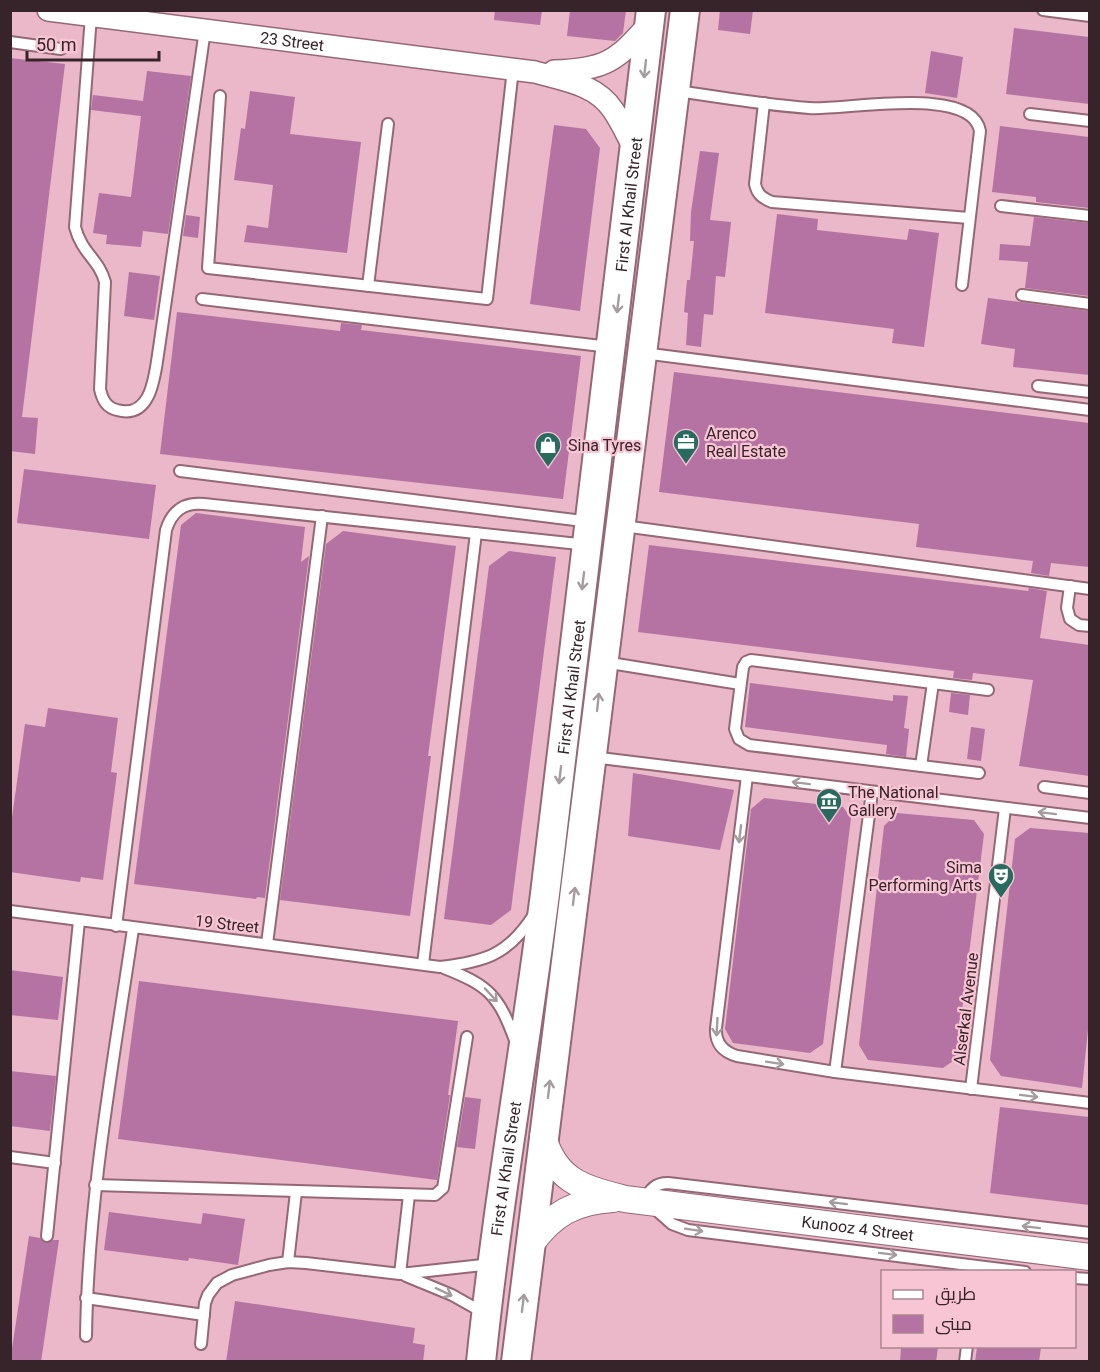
<svg xmlns="http://www.w3.org/2000/svg" width="1100" height="1372" font-family="Roboto,Cairo,sans-serif">
<style>
.building{fill:#b473a2}
.lines{fill:none;stroke-linecap:round;stroke-linejoin:round}
.service-casing{stroke:#956876;stroke-width:14}
.minor-casing{stroke:#956876;stroke-width:24}
.tertiary-casing{stroke:#956876;stroke-width:28}
.secondary-casing{stroke:#956876;stroke-width:32}
.service{stroke:#fff;stroke-width:10}
.minor{stroke:#fff;stroke-width:21}
.tertiary{stroke:#fff;stroke-width:26}
.secondary{stroke:#fff;stroke-width:28}
.oneway{stroke:#a59c9f}
.labels{text-anchor:middle;dominant-baseline:central;stroke-width:4.5;stroke-linejoin:round;paint-order:stroke}
.street-label{font-size:16px;fill:#37242a;stroke:#f8c5d4}
.poi-label{font-size:16px;fill:#37242a;stroke:#f8c5d4;text-anchor:start}
</style>
<rect width="100%" height="100%" fill="#eab8c8"/>
<g class="building">
<polygon points="495,10 542,10 540,25 494,20"/>
<polygon points="570,10 626,10 623,33 615,41 567,36"/>
<polygon points="720,10 753,10 750,34 718,30"/>
<polygon points="1014,28 1089,37 1089,104 1006,94"/>
<polygon points="931,51 963,57 957,98 925,93"/>
<polygon points="10,58 65,64 22,417 38,418 35,454 10,451"/>
<polygon points="147,71 191,76 168,234 143,231 141,247 106,244 107,235 93,233 99,193 131,197 141,116 91,110 93,95 143,101"/>
<polygon points="250,91 295,97 290,134 361,142 347,253 244,242 247,225 268,228 273,185 234,180 241,128 245,129"/>
<polygon points="554,125 586,129 600,148 580,311 530,304"/>
<polygon points="1000,126 1089,137 1089,208 1036,202 1036,197 992,192"/>
<polygon points="700,151 719,153 710,220 731,222 725,277 716,276 713,315 704,314 701,347 686,345 688,313 684,312 687,280 690,280 694,241 690,241 691,212"/>
<polygon points="777,214 818,219 817,230 907,240 909,229 939,233 924,347 892,343 894,329 765,313"/>
<polygon points="186,215 200,217 198,238 183,236"/>
<polygon points="1034,217 1089,223 1089,296 1025,288 1028,262 999,260 1000,244 1030,246"/>
<polygon points="129,272 160,276 154,320 124,316"/>
<polygon points="988,298 1089,311 1089,375 1013,367 1015,349 981,344"/>
<polygon points="177,312 340,331 341,323 362,325 361,330 581,356 563,499 160,454"/>
<polygon points="674,372 1089,423 1089,567 1051,563 1049,576 1031,573 1033,561 916,547 919,524 659,492"/>
<polygon points="24,469 156,485 149,539 17,523"/>
<polygon points="196,513 305,527 301,562 309,556 265,898 257,897 256,899 134,884 181,525"/>
<polygon points="343,531 456,546 428,756 431,756 410,916 280,900 326,544"/>
<polygon points="649,545 1028,591 1029,588 1047,591 1040,638 1089,645 1089,776 1019,766 1033,680 973,673 972,680 953,678 954,671 638,632"/>
<polygon points="509,551 556,557 511,910 491,925 444,919 489,566"/>
<polygon points="750,683 893,701 893,695 908,696 904,728 909,729 906,757 886,754 887,745 745,727"/>
<polygon points="951,693 970,695 968,715 949,712"/>
<polygon points="48,708 118,718 111,772 117,773 103,880 81,877 80,882 10,872 10,832 25,724 45,727"/>
<polygon points="971,727 985,729 981,761 967,759"/>
<polygon points="633,773 734,790 720,850 628,836"/>
<polygon points="764,798 843,807 851,818 823,1044 810,1053 733,1043 725,1029 751,809"/>
<polygon points="897,813 974,820 984,834 956,1059 943,1068 868,1060 859,1045 884,826"/>
<polygon points="1030,828 1089,833 1089,1020 1082,1088 1001,1076 990,1060 1015,839"/>
<polygon points="10,970 63,977 58,1020 10,1015"/>
<polygon points="139,981 458,1021 448,1095 450,1095 437,1180 118,1139"/>
<polygon points="10,1071 56,1076 50,1131 10,1126"/>
<polygon points="465,1097 481,1099 475,1149 457,1147"/>
<polygon points="1000,1107 1089,1117 1089,1205 990,1193"/>
<polygon points="109,1212 201,1224 203,1213 245,1219 238,1265 189,1258 188,1261 104,1250"/>
<polygon points="29,1236 40,1238 46,1243 53,1240 59,1240 41,1362 10,1362"/>
<polygon points="235,1301 415,1328 413,1343 425,1345 423,1362 226,1362"/>
<polygon points="901,1347 938,1347 936,1362 900,1362"/>
<polygon points="977,1347 1041,1347 1039,1362 975,1362"/>
</g>
<g class="lines">
<g class="service-casing">
<g id="service">
<polyline points="1043,10 1090,16"/>
<path d="M91 16 75 227C82 254 99 259 105 282L100 389C102 399 107 408 117 410 153 420 155 372 159 348L205 30"/>
<polyline points="10,42 61,49"/>
<path d="M677 91C721 97 765 105 809 108 842 111 972 84 980 131L962 285"/>
<polyline points="220,96 208,268 487,299 513,69"/>
<path d="M764 103 755 184C757 194 762 198 772 202L969 218"/>
<polyline points="1030,114 1090,121"/>
<polyline points="1001,206 1090,216"/>
<polyline points="368,286 388,124"/>
<polyline points="1022,295 1090,304"/>
<polyline points="202,299 610,347"/>
<polyline points="643,353 1090,410"/>
<polyline points="1038,386 1090,392"/>
<polyline points="180,471 591,522"/>
<polyline points="623,526 1090,589"/>
<polyline points="1070,586 1067,608 1070,619 1079,625 1090,626"/>
<polyline points="604,662 740,684"/>
<polyline points="592,757 1090,818"/>
<polyline points="921,766 933,683"/>
<polyline points="979,773 749,745 739,739 735,729 743,667 746,662 751,660 988,690"/>
<path d="M747 776 716 1028C715 1043 723 1052 737 1056L835 1072 1090 1103"/>
<polyline points="1044,787 1090,793"/>
<path d="M10 911 440 967C484 962 508 955 533 916"/>
<path d="M116 926 166 530C172 511 184 502 204 504L588 545"/>
<polyline points="267,944 322,516"/>
<polyline points="423,964 476,533"/>
<path d="M444 968C490 986 499 996 516 1043"/>
<polyline points="835,1072 872,792"/>
<polyline points="971,1089 1005,808"/>
<polyline points="10,1157 55,1163"/>
<polyline points="95,1185 435,1195 443,1188 467,1037"/>
<polyline points="47,1236 79,921"/>
<polyline points="288,1262 296,1192"/>
<path d="M1025 1272 688 1230 672 1224 646 1201C649 1189 656 1183 668 1183L1090 1233"/>
<polyline points="400,1274 409,1195"/>
<polyline points="406,1276 452,1295 484,1313"/>
<polyline points="1074,1278 1090,1279"/>
<polyline points="86,1298 204,1315"/>
<path d="M86 1336C88 1199 113 1064 133 929"/>
<polyline points="201,1344 205,1303 208,1295 217,1283 232,1275 269,1265 288,1262 306,1263 400,1274 492,1264"/>
<polyline points="965,1362 967,1346"/>
</g>
</g>
<g class="minor-casing">
<g id="minor">
<path id="s1" d="M48 10 535 72C563 80 596 84 613 110 622 123 628 138 636 151"/>
<path d="M554 71C605 70 617 61 650 23"/>
</g>
</g>
<g class="tertiary-casing">
<g id="tertiary">
<path id="s2" d="M543 1137C556 1182 584 1188 625 1199L1090 1257"/>
<path d="M530 1245C552 1214 575 1201 613 1199"/>
</g>
</g>
<g class="secondary-casing">
<g id="secondary">
<path id="s3" d="M481 1362C497 1205 525 1050 545 894 583 600 617 305 651 10"/>
<polyline points="516,1362 685,10"/>
</g>
</g>
<use href="#service" class="service"/>
<use href="#minor" class="minor"/>
<use href="#tertiary" class="tertiary"/>
<use href="#secondary" class="secondary"/>
</g>
<defs><path id="oneway-shaft" d="M-6 0H5M1.5-3L5.5 0L1.5 3" fill="none" stroke-width="1.6" stroke-linecap="round" stroke-linejoin="round" transform="scale(1.5)"/></defs>
<g class="oneway">
<use href="#oneway-shaft" transform="translate(645 69) rotate(96)"/>
<use href="#oneway-shaft" transform="translate(618 304) rotate(97)"/>
<use href="#oneway-shaft" transform="translate(583 581) rotate(97)"/>
<use href="#oneway-shaft" transform="translate(598 702) rotate(-84)"/>
<use href="#oneway-shaft" transform="translate(560 775) rotate(97)"/>
<use href="#oneway-shaft" transform="translate(801 783) rotate(-173)"/>
<use href="#oneway-shaft" transform="translate(1047 813) rotate(-173)"/>
<use href="#oneway-shaft" transform="translate(740 834) rotate(97)"/>
<use href="#oneway-shaft" transform="translate(574 896) rotate(-83)"/>
<use href="#oneway-shaft" transform="translate(491 995) rotate(47)"/>
<use href="#oneway-shaft" transform="translate(717 1027) rotate(93)"/>
<use href="#oneway-shaft" transform="translate(775 1063) rotate(9)"/>
<use href="#oneway-shaft" transform="translate(549 1089) rotate(-83)"/>
<use href="#oneway-shaft" transform="translate(1029 1096) rotate(7)"/>
<use href="#oneway-shaft" transform="translate(838 1203) rotate(-173)"/>
<use href="#oneway-shaft" transform="translate(1031 1227) rotate(-173)"/>
<use href="#oneway-shaft" transform="translate(694 1230) rotate(9)"/>
<use href="#oneway-shaft" transform="translate(888 1254) rotate(7)"/>
<use href="#oneway-shaft" transform="translate(444 1292) rotate(25)"/>
<use href="#oneway-shaft" transform="translate(523 1303) rotate(-83)"/>
</g>
<defs>
<g id="office-pin" transform="scale(1.35)"><path d="M0 17L-7.5 6A9.5 9.5 0 1 1 7.5 6Z" fill="#276b5e" stroke="#f8c5d4"/><path d="M-6-3h4V-5.5h4V-3h4V5H-6ZM-1-4.5V-3h2v-1.5ZM-6 0V1H6V0Z" fill="#fff"/></g>
<g id="shop-pin" transform="scale(1.35)"><path d="M0 17L-7.5 6A9.5 9.5 0 1 1 7.5 6Z" fill="#276b5e" stroke="#f8c5d4"/><path d="M-5-2.5h2.3a2.7 3.5 0 0 1 5.4 0H5L5.5 6h-11ZM-1.5-2.5h3a1.5 2.3 0 0 0-3 0Z" fill="#fff"/></g>
<g id="museum-pin" transform="scale(1.35)"><path d="M0 17L-7.5 6A9.5 9.5 0 1 1 7.5 6Z" fill="#276b5e" stroke="#f8c5d4"/><path d="M0-6L6-3V-2H-6V-3ZM-5-1h2V3h-2ZM-1-1h2V3h-2ZM3-1h2V3H3ZM-6 4H6V6H-6Z" fill="#fff"/></g>
<g id="theatre-pin" transform="scale(1.35)"><path d="M0 17L-7.5 6A9.5 9.5 0 1 1 7.5 6Z" fill="#276b5e" stroke="#f8c5d4"/><path d="M-5-5.5Q0-4 5-5.5V0Q5 5 0 6Q-5 5-5 0ZM-3.3-2.5H-1v1.5H-3.3ZM1-2.5H3.3v1.5H1ZM-2.8 1Q0 5.5 2.8 1Z" fill="#fff"/></g>
</defs>
<g fill-rule="evenodd">
<use href="#office-pin" x="686" y="442"/>
<use href="#shop-pin" x="548" y="445"/>
<use href="#museum-pin" x="829" y="801"/>
<use href="#theatre-pin" x="1001" y="876"/>
</g>
<g class="labels">
<g class="street-label">
<text stroke="none"><textPath href="#s1" startOffset="246">23 Street</textPath></text>
<text stroke="none"><textPath href="#s3" startOffset="1167">First Al Khail Street</textPath></text>
<text stroke="none"><textPath href="#s3" startOffset="681">First Al Khail Street</textPath></text>
<text transform="translate(227 924) rotate(6)">19 Street</text>
<text transform="translate(966 1009) rotate(-83)">Alserkal Avenue</text>
<text stroke="none"><textPath href="#s3" startOffset="195">First Al Khail Street</textPath></text>
<text stroke="none"><textPath href="#s2" startOffset="344">Kunooz 4 Street</textPath></text>
</g>
<g class="poi-label">
<text x="706" y="433">Arenco<tspan x="706" dy="18">Real Estate</tspan></text>
<text x="568" y="445">Sina Tyres</text>
<text x="848" y="792">The National<tspan x="848" dy="18">Gallery</tspan></text>
<text x="982" y="867" text-anchor="end">Sima<tspan x="982" dy="18">Performing Arts</tspan></text>
</g>
</g>
<rect width="1100" height="1372" fill="none" stroke="#37242a" stroke-width="24"/>
<rect x="881" y="1270" width="195" height="78" fill="#f8c5d4" stroke="#ab8590" stroke-width="1.5"/>
<rect x="893" y="1290" width="30" height="9" fill="#ffffff" stroke="#ab8590" stroke-width="1.5"/>
<text x="935" y="1300" font-size="18" fill="#37242a">طريق</text>
<rect x="893" y="1315" width="30" height="18" fill="#b473a2" stroke="#ab8590" stroke-width="1.5"/>
<text x="935" y="1330" font-size="18" fill="#37242a">مبنى</text>
<path d="M27 51v9h132v-9" fill="none" stroke="#37242a" stroke-width="3"/>
<text x="36" y="51" font-size="18" fill="#37242a" stroke="#f8c5d4" stroke-width="4.5" paint-order="stroke">50 m</text>
</svg>
